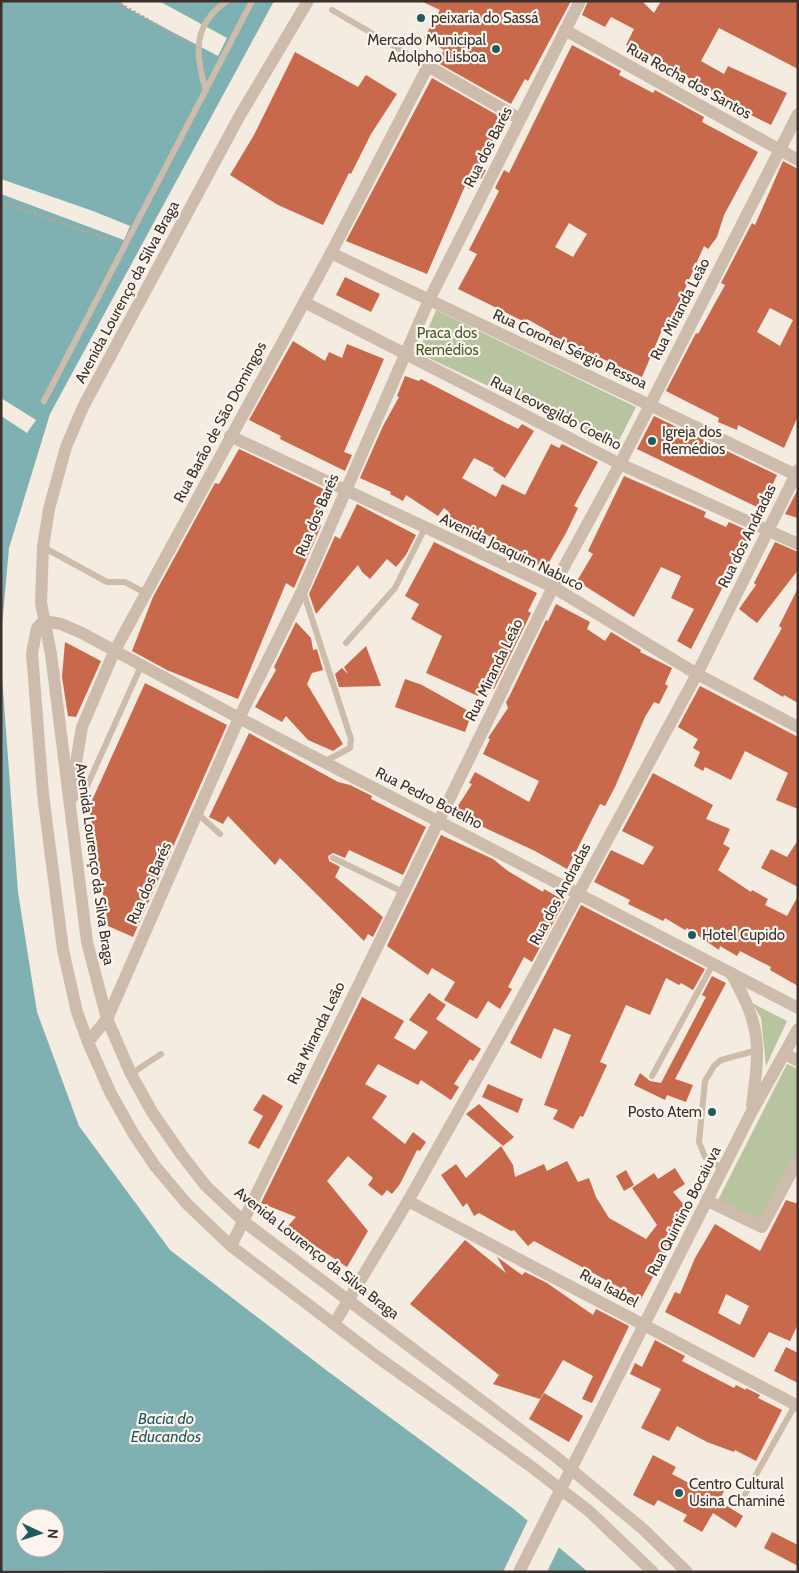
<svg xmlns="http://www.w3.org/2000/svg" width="799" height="1573" font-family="Cabin,sans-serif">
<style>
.green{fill:#b8c4a0}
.water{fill:#7fb0b2;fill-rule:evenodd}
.pier{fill:#f4ebe1}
.building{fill:#c8694b;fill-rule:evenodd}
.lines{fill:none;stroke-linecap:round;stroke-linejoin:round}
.path{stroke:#b9a596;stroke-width:2.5;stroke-dasharray:2.5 2.5;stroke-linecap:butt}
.service{stroke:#cdbbac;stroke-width:6}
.minor{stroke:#cdbbac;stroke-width:12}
.tertiary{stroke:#cdbbac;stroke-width:12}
.tertiary-bridge{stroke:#cdbbac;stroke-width:12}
.poi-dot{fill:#1f5a5e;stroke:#fbf5ee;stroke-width:2}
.labels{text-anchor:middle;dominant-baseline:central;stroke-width:4.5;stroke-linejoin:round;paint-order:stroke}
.poi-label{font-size:15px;fill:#3b302b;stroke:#fbf5ee;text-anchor:start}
.street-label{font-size:15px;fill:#3b302b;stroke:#fbf5ee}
.park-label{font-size:15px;fill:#4a5a2e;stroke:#fbf5ee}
.water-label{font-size:16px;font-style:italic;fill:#1f5a5e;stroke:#fbf5ee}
</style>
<rect width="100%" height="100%" fill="#f4ebe1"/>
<g class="green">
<polygon points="436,310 636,407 616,446 418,353"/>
<polygon points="752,1003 787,1021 766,1066 761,1018"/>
<polygon points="787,1064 798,1069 798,1153 760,1226 716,1204"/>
</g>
<g class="water">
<polygon points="1,1 274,1 50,414 9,548 1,637"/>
<path d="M1 663 18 892 37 1012 79 1126 170 1250 326 1370 515 1510 588 1572 1 1570ZM25 1518H55V1548H25Z"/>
</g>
<g class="pier">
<polygon points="119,1 159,1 227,38 218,56 127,8"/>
<polygon points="1,179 93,211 130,226 124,240 1,194"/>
<polygon points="1,398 36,420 27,433 1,416"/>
<polygon points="528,1520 559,1547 547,1572 503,1572"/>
</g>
<g class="building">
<polygon points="421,1 571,1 528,81 525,79 511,104 438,63 444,50 424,38 440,10"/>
<polygon points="588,1 642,1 654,13 661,1 798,1 798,69 719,28 701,61 724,74 728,66 787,93 771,125 720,100 721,97 648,54 626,45 634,29 611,17 605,27 582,15"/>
<path d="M572 45 621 71 619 75 653 93 655 90 704 117 702 122 758 152 724 215 717 237 708 249 704 246 666 332 662 330 642 377 549 334 550 332 527 319 525 322 458 289 477 254 469 250 499 191 495 188 504 170 509 173ZM569 223 587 234 573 257 555 247Z"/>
<polygon points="295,52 358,87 366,75 397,94 371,134 351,174 349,173 323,225 278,205 230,175 254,135"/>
<polygon points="432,78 504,119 477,170 486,170 481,179 476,175 470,189 465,186 427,274 346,241"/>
<path d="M783 161 798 169V416L784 448 738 425 737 430 718 422 719 418 666 391 696 333 698 334 725 285 721 283 752 223 755 225ZM770 308 793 320 780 346 757 332Z"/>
<polygon points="345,277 380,294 371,312 336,295"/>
<polygon points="293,341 325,361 329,352 342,358 347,344 384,359 344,452 352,455 345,471 280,439 281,436 249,420"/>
<polygon points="405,376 419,381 421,379 518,429 522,424 534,431 505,478 493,470 494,468 474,458 462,478 496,497 502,484 525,495 551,444 559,448 562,444 598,462 574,506 578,508 566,533 545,569 522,556 523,554 476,529 474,532 468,528 466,532 444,521 449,512 444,508 438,516 406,495 403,501 390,494 391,492 360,478 383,426 399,397 397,396"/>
<polygon points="654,416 777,475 761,509 637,449"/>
<polygon points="239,449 328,491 314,521 321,526 294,588 286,583 238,699 167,670 132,651 153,597 215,483 219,484"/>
<polygon points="624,476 706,512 704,517 726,527 729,522 751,532 691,649 677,641 694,609 671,598 681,576 661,567 634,617 577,581 593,554 588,551"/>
<polygon points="798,489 798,518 785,514"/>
<polygon points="357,504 416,535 406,555 396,567 387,559 370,579 362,572 358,565 316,614 309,594 335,536 340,539"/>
<polygon points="434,542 537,593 528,611 531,613 494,689 482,683 478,696 426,673 442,636 411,619 419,604 405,596"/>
<polygon points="775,542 798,552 798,570 757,623 739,609 756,585 754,583"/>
<polygon points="798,588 798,703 784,695 783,697 753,679 782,628 779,626"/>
<polygon points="556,604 590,622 587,629 605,641 611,632 641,650 640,652 672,668 665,684 668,686 659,704 654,702 645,717 615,787 605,806 600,804 567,869 535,851 483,827 456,809 472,784 469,783 475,772 529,802 539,781 483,754 490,739 488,738 508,708 506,702 509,697 546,620 548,621"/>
<polygon points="296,622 311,638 313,650 317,649 323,670 312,673 307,684 343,744 333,751 308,740 286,716 282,722 255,707 276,670 274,667"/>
<polygon points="65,642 101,661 76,717 68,716 62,677"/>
<polygon points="366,646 381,686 339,687 335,674 342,668 348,674 344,667"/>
<polygon points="405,679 422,685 472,713 465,732 395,707"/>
<polygon points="145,683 227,725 133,937 108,926 89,807"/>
<polygon points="700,686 798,737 798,809 776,800 788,773 745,751 731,780 705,767 703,771 694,766 700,752 693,748 698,739 678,727"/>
<polygon points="249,733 338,782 350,785 372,796 371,799 426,827 403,875 349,850 345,858 333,853 328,856 329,861 340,867 335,877 383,917 373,937 368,934 364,941 280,858 275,865 228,816 223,824 209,817"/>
<polygon points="653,773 713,805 706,819 730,829 723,844 730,848 718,870 751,892 752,890 768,899 765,905 787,916 798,896 798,986 770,970 771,967 740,951 737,956 720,946 719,950 687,928 685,930 665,918 663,921 628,904 630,900 594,882 611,850 643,865 654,847 622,831"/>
<polygon points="441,835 493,859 508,871 543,892 544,889 565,901 532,962 524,957 508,987 512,989 500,1009 488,1001 477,1019 444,1000 455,982 432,968 428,975 387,946"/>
<polygon points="798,840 798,887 761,868 771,849 787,857"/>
<polygon points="581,905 705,969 693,990 681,983 679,985 666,978 650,1015 626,1005 600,1062 607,1065 583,1117 580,1116 573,1129 553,1119 558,1110 544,1105 571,1035 554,1028 541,1059 510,1043"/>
<polygon points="712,976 726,983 675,1079 693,1085 686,1102 667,1095 665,1100 634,1085 640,1073 650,1081 661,1083 706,997 702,995"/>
<polygon points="429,993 446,1005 436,1019 481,1049 473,1061 470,1059 454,1084 459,1087 451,1100 421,1080 418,1085 378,1064 365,1084 387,1096 372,1118 405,1144 413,1132 426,1142 420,1151 417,1150 400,1184 392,1194 387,1190 382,1196 368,1185 373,1178 348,1156 327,1181 368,1231 347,1267 287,1227 296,1217 261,1203 362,997 404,1021 394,1038 415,1050 428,1032 409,1020"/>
<polygon points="488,1084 523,1099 518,1113 482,1097"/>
<polygon points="263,1094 283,1106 259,1149 248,1143 263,1116 253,1110"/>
<polygon points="479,1104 514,1137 503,1146 466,1114"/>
<polygon points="501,1146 513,1165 515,1177 544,1164 547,1171 567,1161 578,1182 589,1178 596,1197 609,1218 646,1239 657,1225 632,1188 654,1173 658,1179 675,1168 685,1184 673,1192 685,1206 681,1209 687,1217 678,1224 681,1228 671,1237 674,1239 666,1250 667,1251 641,1299 534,1241 528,1246 514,1230 511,1231 479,1213 474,1216 467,1203 463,1207 441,1175 456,1164 466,1178"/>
<polygon points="626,1170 634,1185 624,1191 616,1176"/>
<path d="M786 1200 798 1204V1324L790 1341 769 1332 754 1358 665 1312 675 1292 680 1294 695 1258 715 1224 760 1251ZM726 1294 749 1306 740 1325 718 1313Z"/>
<polygon points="465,1240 506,1273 497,1257 522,1275 525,1272 547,1283 593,1315 596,1309 629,1326 592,1403 582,1399 593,1376 563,1360 540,1399 493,1384 499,1375 410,1304"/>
<polygon points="655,1340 685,1356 682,1361 734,1388 736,1385 746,1390 746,1388 760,1395 758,1398 782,1410 756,1461 735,1450 734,1452 707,1442 677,1426 669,1441 641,1428 661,1389 630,1374 635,1363 642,1367"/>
<polygon points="786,1347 798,1353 798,1383 774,1371"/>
<polygon points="544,1393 583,1416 569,1442 529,1419"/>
<polygon points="653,1455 676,1467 672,1474 700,1489 704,1481 724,1491 719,1501 743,1516 736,1528 713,1513 702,1532 683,1521 687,1515 658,1500 654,1506 633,1495"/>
<polygon points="772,1532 798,1545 798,1566 764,1548"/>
</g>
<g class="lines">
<g class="path">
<polyline points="116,1 190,44"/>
<polyline points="1,202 115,242"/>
</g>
<g class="service">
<polyline points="332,10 428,66"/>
<path d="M206 91C195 54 192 25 227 1"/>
<polyline points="44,401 252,1"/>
<polyline points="43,547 107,582 125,582 147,594"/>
<polyline points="303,591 351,739 350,748 324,762"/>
<polyline points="346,643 395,588 425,528"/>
<polyline points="70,804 87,786 141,666"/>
<polyline points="197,813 220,834"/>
<polyline points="333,858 403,892"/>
<polyline points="131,1074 161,1054"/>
<polyline points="652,1076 713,964"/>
<polyline points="723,1169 705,1157 699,1142 705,1081 714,1066 721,1060 758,1050"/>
<polyline points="743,1498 795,1405"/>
</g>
<g class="minor">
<polyline points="565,30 798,160"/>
<polyline points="331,253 796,475"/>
<polyline points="304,302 620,464 798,544"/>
<polyline points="44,621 61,624 82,633 239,718 798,1008"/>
<polyline points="71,792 82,727 114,652 331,253 428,66 520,119"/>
<polyline points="785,1054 798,1061"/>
<polyline points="708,1201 762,1227 798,1160"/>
<polyline points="231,1246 553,587 620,464 798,114"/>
</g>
<g class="tertiary">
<polyline points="308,1 239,117 83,407 66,447 49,509 43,547 41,603 51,654 87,942 107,1019 131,1074 152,1112 181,1154 206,1186 243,1221 555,1456 643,1529 687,1572"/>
<polyline points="230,436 553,587 697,674 798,727"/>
<polyline points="44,621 37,628 32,653 43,794 63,950 77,1012 88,1042 110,1092 133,1133 155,1166 187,1204 231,1246 376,1356 529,1465 589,1511 653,1572"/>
<path d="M731 973C762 1028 760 1045 752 1105"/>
<polyline points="88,1042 107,1019 239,718 302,591 429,300 580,1"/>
<polyline points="408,1201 798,1406"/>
<polyline points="334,1324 408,1201 517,1007 697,674 798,470"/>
<polyline points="601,1410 751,1113 798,1029"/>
</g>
<polyline class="tertiary-bridge" points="519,1572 601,1410"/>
</g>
<g class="poi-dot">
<circle cx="421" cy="18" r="5"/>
<circle cx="496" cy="49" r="5"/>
<circle cx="652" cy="441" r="5"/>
<circle cx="692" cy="935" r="5"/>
<circle cx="712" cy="1112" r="5"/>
<circle cx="679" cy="1493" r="5"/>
</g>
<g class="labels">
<g class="poi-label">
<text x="431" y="18">peixaria do Sassá</text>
<text x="486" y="40" text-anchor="end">Mercado Municipal<tspan x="486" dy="17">Adolpho Lisboa</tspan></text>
<text x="662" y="432">Igreja dos<tspan x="662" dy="17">Remédios</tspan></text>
<text x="702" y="935">Hotel Cupido</text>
<text x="702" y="1112" text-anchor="end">Posto Atem</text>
<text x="689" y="1484">Centro Cultural<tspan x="689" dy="17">Usina Chaminé</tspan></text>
</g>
<g class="street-label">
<text transform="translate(689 81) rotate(29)">Rua Rocha dos Santos</text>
<text transform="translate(488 147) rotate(-63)">Rua dos Barés</text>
<text transform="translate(127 292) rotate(-62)">Avenida Lourenço da Silva Braga</text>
<text transform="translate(680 309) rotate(-63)">Rua Miranda Leão</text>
<text transform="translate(570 349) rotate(25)">Rua Coronel Sérgio Pessoa</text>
<text transform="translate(556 413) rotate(27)">Rua Leovegildo Coelho</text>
<text transform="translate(220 422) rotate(-62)">Rua Barão de São Domingos</text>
<text transform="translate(317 515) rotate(-67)">Rua dos Barés</text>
<text transform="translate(747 536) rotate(-64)">Rua dos Andradas</text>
<text transform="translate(512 552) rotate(26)">Avenida Joaquim Nabuco</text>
<text transform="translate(494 670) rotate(-64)">Rua Miranda Leão</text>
<text transform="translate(429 798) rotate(27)">Rua Pedro Botelho</text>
<text transform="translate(95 864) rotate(82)">Avenida Lourenço da Silva Braga</text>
<text transform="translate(149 883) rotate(-66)">Rua dos Barés</text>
<text transform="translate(560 894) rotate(-62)">Rua dos Andradas</text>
<text transform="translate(316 1033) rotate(-64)">Rua Miranda Leão</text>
<text transform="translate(684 1211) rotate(-63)">Rua Quintino Bocaiuva</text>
<text transform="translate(317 1253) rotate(38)">Avenida Lourenço da Silva Braga</text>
<text transform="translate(609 1288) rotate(28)">Rua Isabel</text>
</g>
<g class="park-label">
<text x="447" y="333">Praca dos<tspan x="447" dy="17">Remédios</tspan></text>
</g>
<g class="water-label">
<text x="166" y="1418">Bacia do<tspan x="166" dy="18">Educandos</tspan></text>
</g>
</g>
<rect width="799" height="1573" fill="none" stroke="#3b302b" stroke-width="5"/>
<g transform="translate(40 1533) rotate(94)"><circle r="24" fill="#fbf5ee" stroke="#aea6a0"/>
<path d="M0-4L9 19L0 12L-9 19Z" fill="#1f5a5e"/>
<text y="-8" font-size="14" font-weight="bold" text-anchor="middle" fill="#3b302b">N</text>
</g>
</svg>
